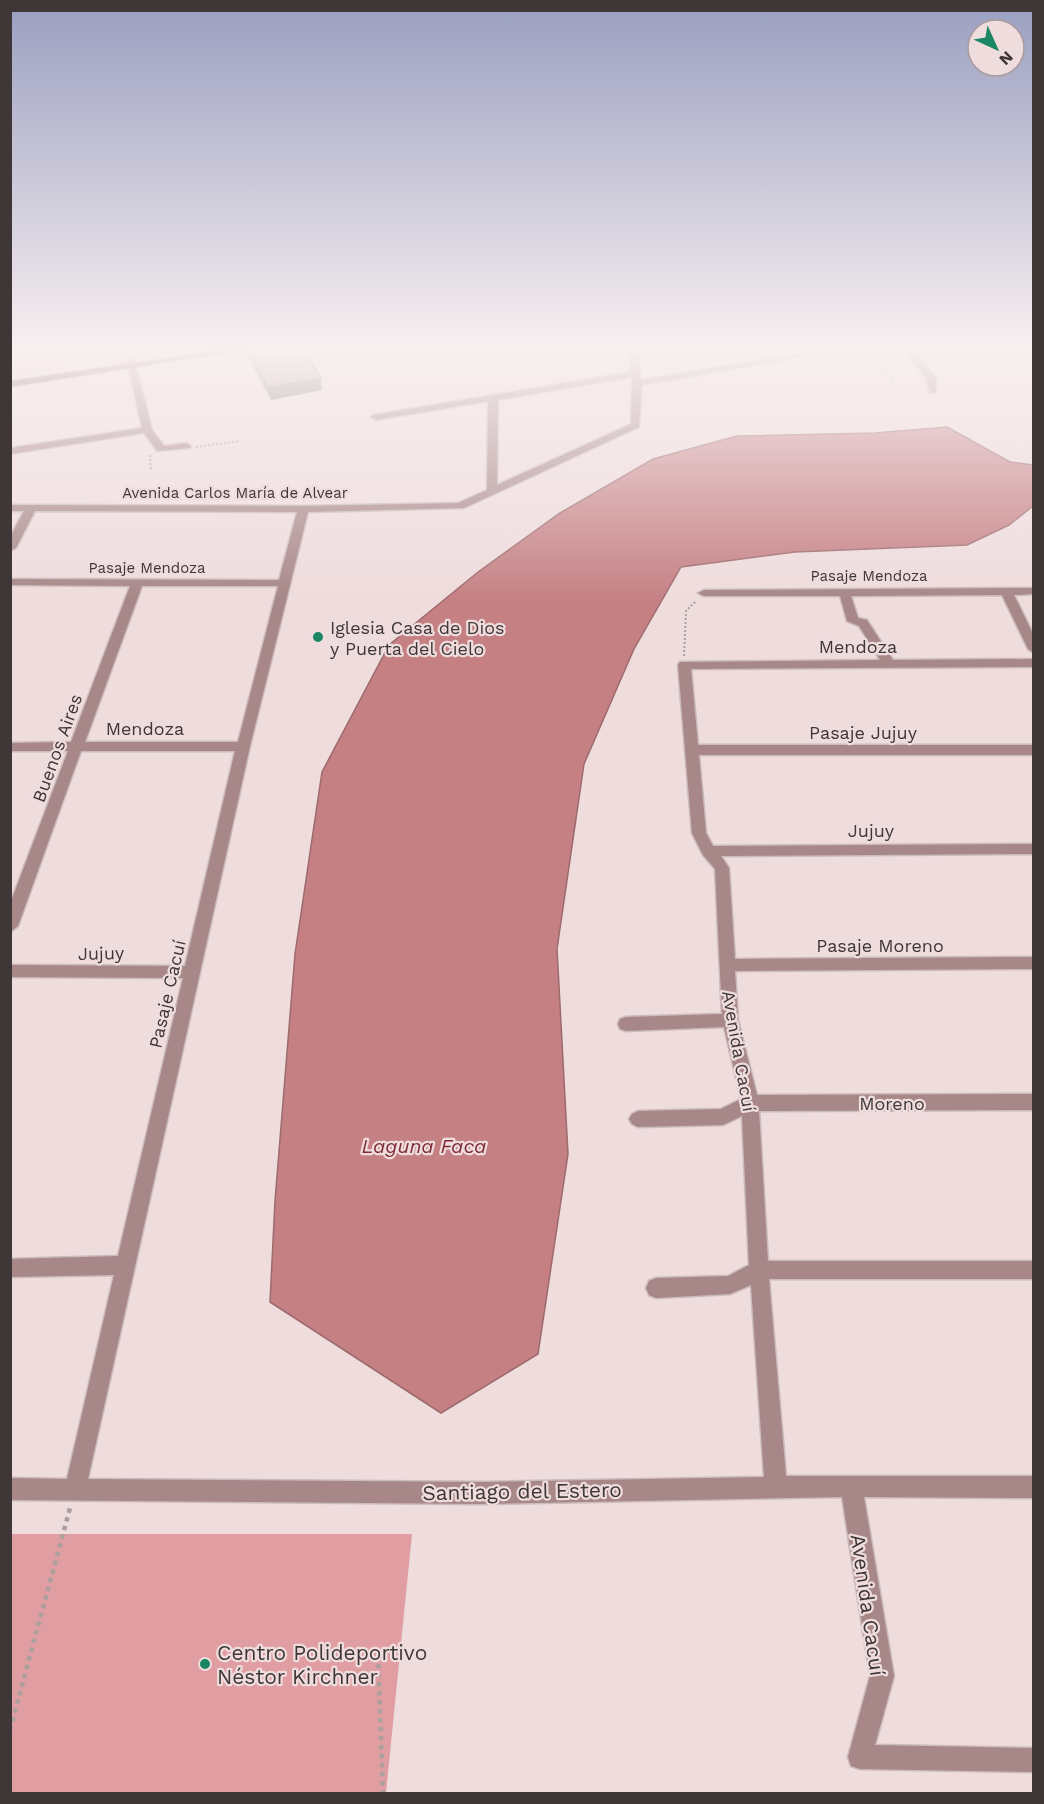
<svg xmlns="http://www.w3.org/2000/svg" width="1044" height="1804" font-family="'Work Sans',sans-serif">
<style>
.built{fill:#e9cdce}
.green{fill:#e19ea2}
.water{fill:#c58084;stroke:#9d6a6d;stroke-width:1.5}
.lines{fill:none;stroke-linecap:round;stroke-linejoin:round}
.minor-casing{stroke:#ccbbbc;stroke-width:3}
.major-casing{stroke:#ccbbbc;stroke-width:3}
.path-far1{stroke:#ae9f9f;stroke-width:2;stroke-dasharray:2 2;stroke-linecap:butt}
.path{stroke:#ae9f9f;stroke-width:4.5;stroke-dasharray:4.5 4.5;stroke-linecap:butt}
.minor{fill:#a78788;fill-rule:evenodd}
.major{fill:#713d41;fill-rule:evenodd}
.rail{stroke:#9d8f90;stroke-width:3}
.wall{fill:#9a8a8b}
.shaded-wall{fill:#7d7171}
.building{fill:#b3a1a2;stroke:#7d7171;stroke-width:1.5}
.poi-dot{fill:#1a8663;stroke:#efdcdd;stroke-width:2}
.labels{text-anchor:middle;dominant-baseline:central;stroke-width:4.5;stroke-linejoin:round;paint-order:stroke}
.far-street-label{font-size:15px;fill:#3f3737;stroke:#efdcdd}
.poi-label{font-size:18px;fill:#3f3737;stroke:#efdcdd;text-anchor:start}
.street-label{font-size:18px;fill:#3f3737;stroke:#efdcdd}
.water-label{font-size:20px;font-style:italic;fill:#7f2b37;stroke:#efdcdd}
.near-street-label{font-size:21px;fill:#3f3737;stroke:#efdcdd}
.near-poi-label{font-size:21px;fill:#3f3737;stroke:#efdcdd;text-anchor:start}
</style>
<rect width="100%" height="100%" fill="#efdcdd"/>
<polygon class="built" points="11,348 201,348 11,376"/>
<polygon class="green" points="11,1534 412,1534 386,1793 11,1793"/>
<polygon class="water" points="947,427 1010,462 1033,465 1033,506 1009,525 967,545 795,552 681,567 634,649 584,764 557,949 568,1154 538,1354 441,1413 270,1302 275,1201 295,954 322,772 389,645 478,572 560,513 653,459 737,436 875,433"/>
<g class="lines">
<g class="minor-casing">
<g id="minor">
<path d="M629 348H637L641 380 831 348H852L642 385 639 427 464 508 308 512 250 746 88 1479 484 1482 764 1477 751 1285 730 1294 656 1298 649 1295 646 1288 649 1281 656 1278 728 1276 749 1265 742 1116 723 1125 638 1127 632 1124 629 1119 632 1114 638 1111 721 1109 741 1099 724 1027 626 1031 620 1029 618 1024 620 1019 626 1017 722 1014 715 869 703 855 692 833 678 665 680 662 880 660 859 626 847 621 840 596H704L698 593 704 590 1034 588V594L1014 595 1034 636V653L1028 649 1002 595 851 596 858 618 867 620 893 660 1034 659V667L691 669 698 745H1034V755H699L706 833 713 846 1034 844V854L721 856 729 868 735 959 1034 957V969L735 971 738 1020 757 1095 1034 1094V1110L759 1111 768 1261H1034V1279H769L786 1476H1034V1498L864 1497 894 1676 875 1745 1034 1748V1772L860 1769 851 1766 848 1757 870 1676 842 1497 484 1504 10 1500V1478L67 1479 114 1275 10 1277V1259L118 1256 183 978 10 977V965L185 966 235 751H81L18 926 10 932V904L68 751H10V743L71 742 130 586 10 585V579L279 580 297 512 35 511 16 548 10 551V537L24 511H10V505L303 506 458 503 487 490 488 401 376 420 371 417 373 415 631 372ZM632 377 631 424 497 485 498 400ZM142 586H278L238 742H85Z"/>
<polygon points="903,348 912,348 936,378 936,393 930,393 926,378"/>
<polygon points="131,358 135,361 152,430 164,446 186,443 191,446 190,448 157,451 144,433 10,454 10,448 142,428 127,361"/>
</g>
</g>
<g class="major-casing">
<polygon id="major" points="235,348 258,348 10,387 10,381"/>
</g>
<g class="path-far1">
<polyline points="869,348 893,382"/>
<polyline points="196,447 240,441"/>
<polyline points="150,455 151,471"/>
<polyline points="684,656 686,611 696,601"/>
</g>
<g class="path">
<polyline points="378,1655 383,1794"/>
<polyline points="10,1730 70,1508"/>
</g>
<use href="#minor" class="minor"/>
<use href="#major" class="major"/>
<polyline class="rail" points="10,349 19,348"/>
</g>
<polygon class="wall" points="246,348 303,348 322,390 271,400 247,356"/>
<polygon class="shaded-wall" points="321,378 322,390 271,400 268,387"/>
<polygon class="building" points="247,348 303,348 321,378 268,387"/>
<linearGradient id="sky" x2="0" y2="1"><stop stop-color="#9a9fc0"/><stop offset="0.58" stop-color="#f8eff0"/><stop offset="1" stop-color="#f8eff0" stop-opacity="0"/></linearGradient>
<rect width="1044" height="601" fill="url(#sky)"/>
<g class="poi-dot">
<circle cx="318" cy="637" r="6"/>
<circle cx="205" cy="1664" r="6"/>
</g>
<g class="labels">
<g class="far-street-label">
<text x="235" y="493">Avenida Carlos María de Alvear</text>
<text x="147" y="568">Pasaje Mendoza</text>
<text x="869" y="576">Pasaje Mendoza</text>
</g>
<g class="poi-label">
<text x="330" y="627">Iglesia Casa de Dios<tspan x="330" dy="21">y Puerta del Cielo</tspan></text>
</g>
<g class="street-label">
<text x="858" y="646">Mendoza</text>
<text x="145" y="728">Mendoza</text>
<text x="863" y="732">Pasaje Jujuy</text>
<text transform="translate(57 748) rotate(-70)">Buenos Aires</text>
<text x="871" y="830">Jujuy</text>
<text x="880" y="945">Pasaje Moreno</text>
<text transform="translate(101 953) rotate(-1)">Jujuy</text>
<text transform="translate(167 994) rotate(-77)">Pasaje Cacuí</text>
<text transform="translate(739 1051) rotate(80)">Avenida Cacuí</text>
<text x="892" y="1103">Moreno</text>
</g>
<g class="water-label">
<text x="424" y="1146">Laguna Faca</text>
</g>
<g class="near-street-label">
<text transform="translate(522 1491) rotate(-1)">Santiago del Estero</text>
<text transform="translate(868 1605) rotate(82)">Avenida Cacuí</text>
</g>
<g class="near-poi-label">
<text x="217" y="1652">Centro Polideportivo<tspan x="217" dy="24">Néstor Kirchner</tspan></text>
</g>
</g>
<rect width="1044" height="1804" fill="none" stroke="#3f3737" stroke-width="24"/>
<g transform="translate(996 48) rotate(135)"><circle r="28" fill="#efdcdd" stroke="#a99a9b" stroke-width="1.5"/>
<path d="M0-4.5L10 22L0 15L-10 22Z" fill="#1a8663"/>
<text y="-9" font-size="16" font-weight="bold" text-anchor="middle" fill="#3f3737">N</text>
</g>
</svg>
